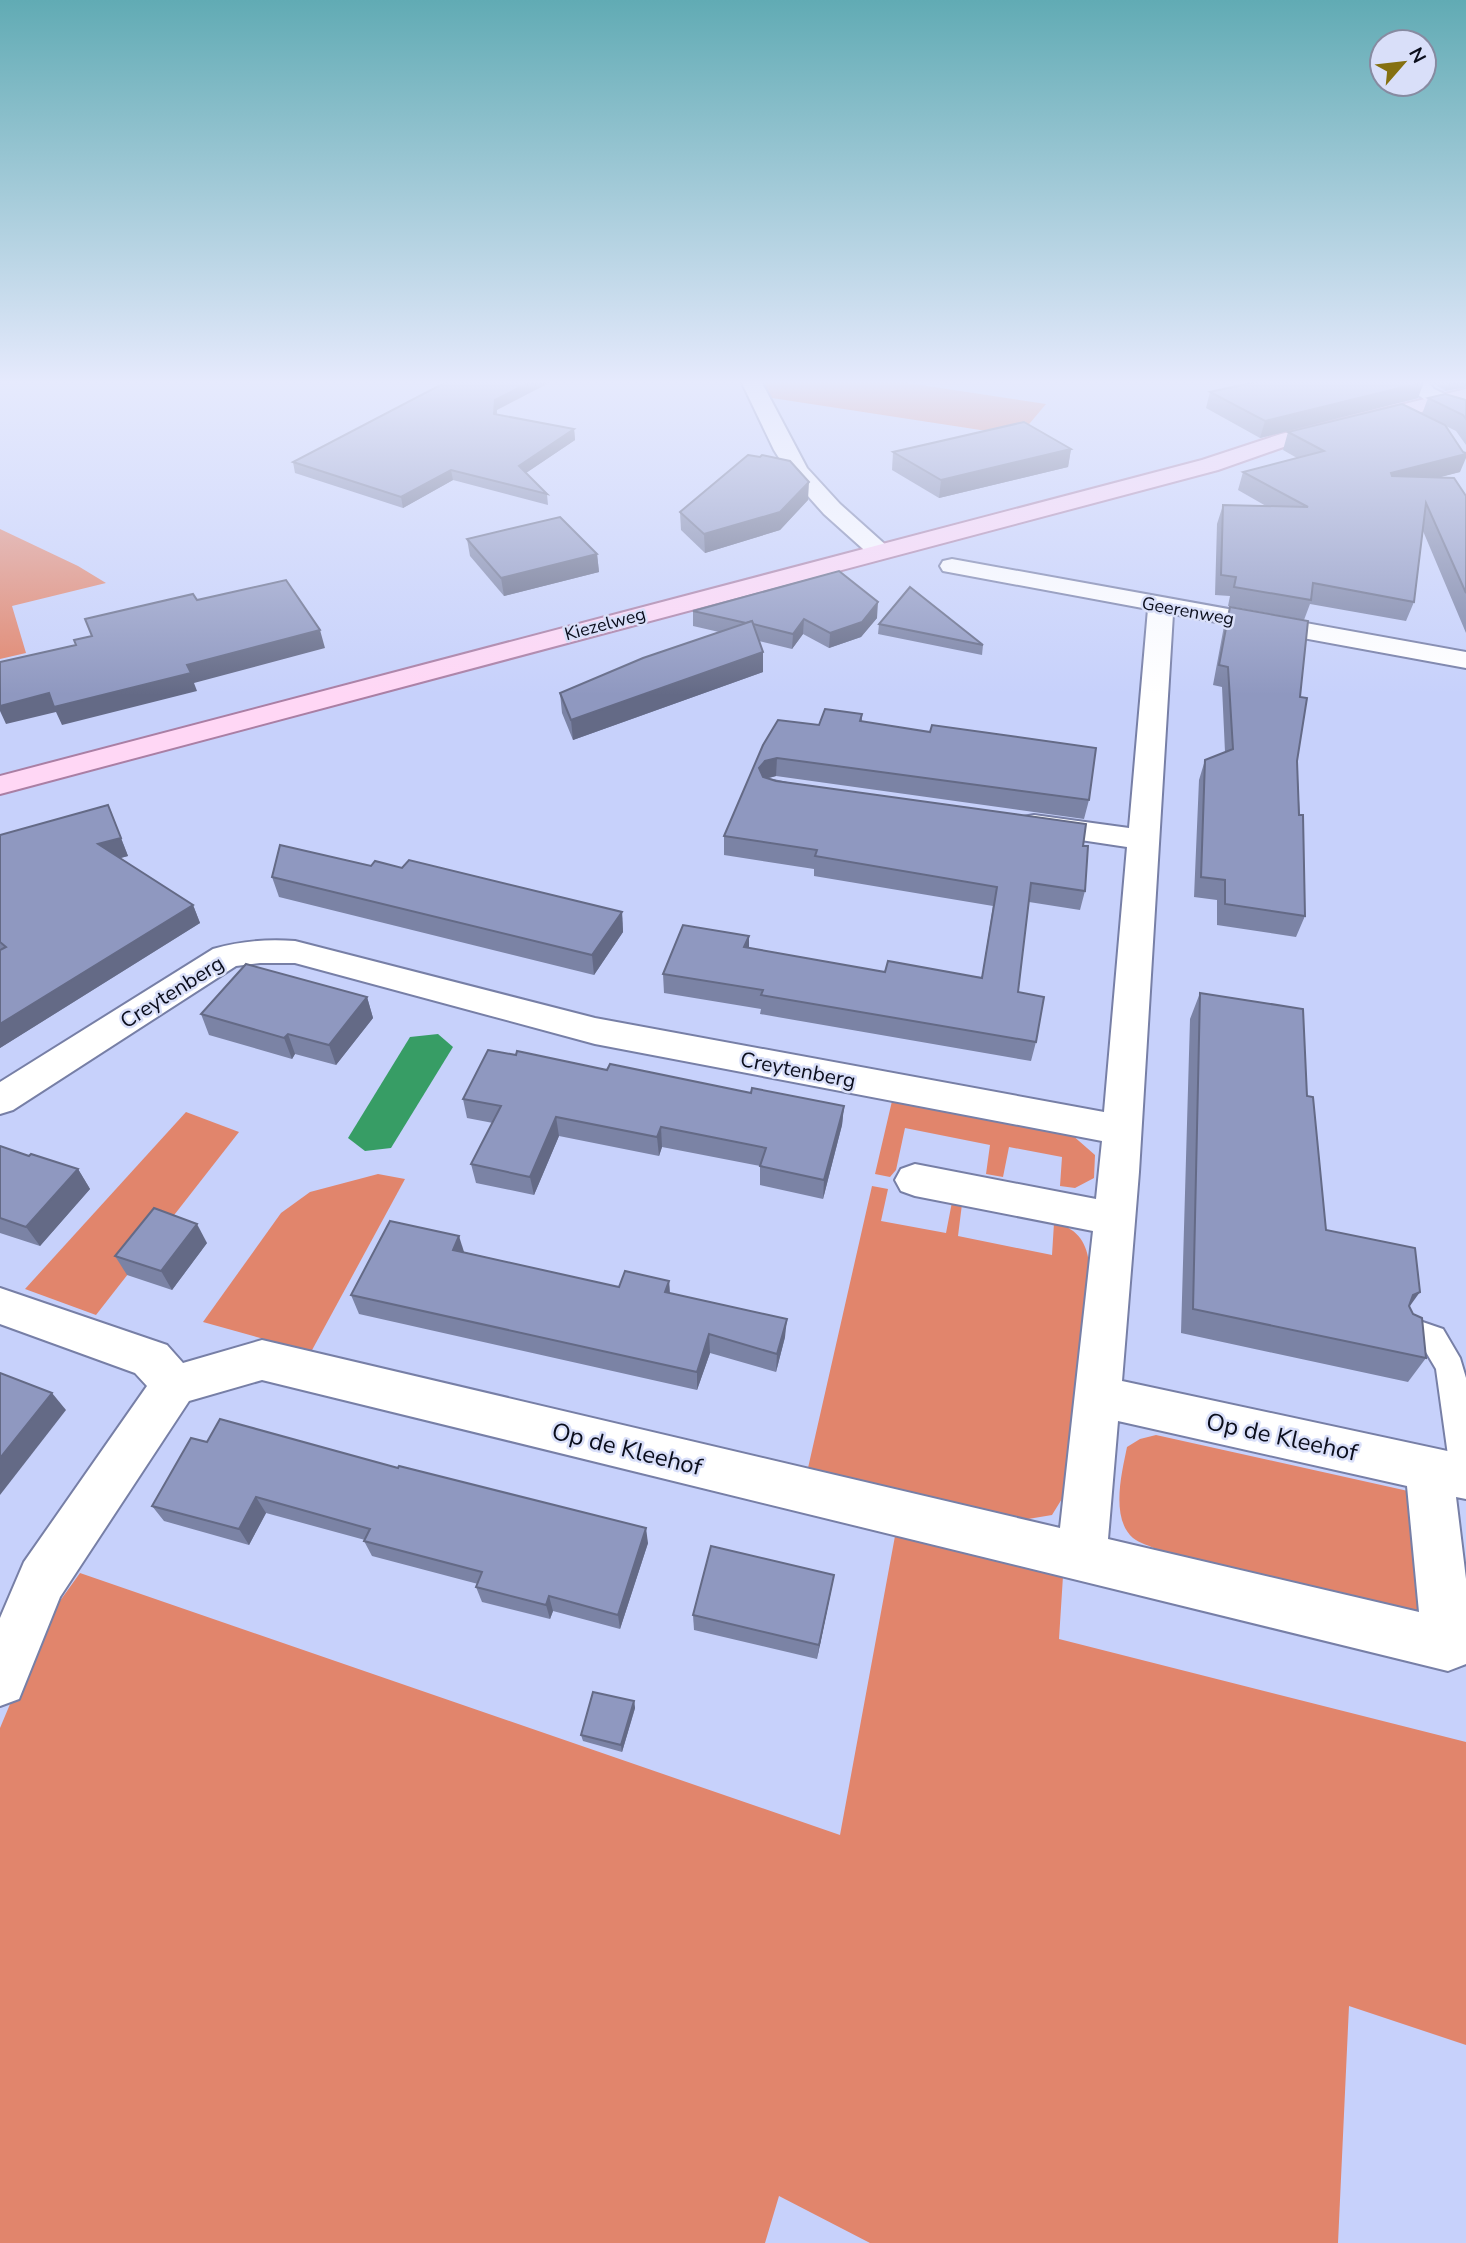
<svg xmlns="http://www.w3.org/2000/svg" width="1466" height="2243" font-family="'Nunito Sans',sans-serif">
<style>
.green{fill:#e1856c}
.water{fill:#379d65}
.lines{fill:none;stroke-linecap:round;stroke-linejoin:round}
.service-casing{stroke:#777fa6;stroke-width:4}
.minor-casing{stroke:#777fa6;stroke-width:4}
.tertiary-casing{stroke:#777fa6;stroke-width:4}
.primary-casing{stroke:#aa7fa4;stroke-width:4}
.service{fill:#fff;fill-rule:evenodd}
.minor{fill:#fff;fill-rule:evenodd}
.tertiary{fill:#fff;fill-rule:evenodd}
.primary{fill:#ffd7f5;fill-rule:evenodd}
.wall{fill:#7b83a5}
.shaded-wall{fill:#646a86}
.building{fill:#8f98c0;stroke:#646a86;stroke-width:2}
.labels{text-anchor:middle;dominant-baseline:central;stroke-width:5;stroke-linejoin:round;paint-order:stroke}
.far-street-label{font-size:18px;fill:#0b0e1c;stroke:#d9dff9}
.street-label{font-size:21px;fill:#0b0e1c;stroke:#d9dff9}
.near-street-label{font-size:24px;fill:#0b0e1c;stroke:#d9dff9}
</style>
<rect width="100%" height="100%" fill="#c7d1fb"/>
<g class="green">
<polygon points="761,381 894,381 1046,404 1019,436 772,398"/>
<polygon points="0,529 78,566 106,583 12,606 26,653 0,659"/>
<polygon points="892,1101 1071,1134 1095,1155 1094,1178 1075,1188 1060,1186 1062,1157 1009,1147 1003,1177 986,1174 990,1145 905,1128 896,1170 890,1177 875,1174"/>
<polygon points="186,1112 239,1132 96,1315 25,1289"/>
<polygon points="378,1174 405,1179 311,1352 203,1322 281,1213 310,1192"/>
<path d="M872 1186 888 1189 881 1221 946 1233 952 1202 962 1204 958 1236 1052 1255 1054 1223C1075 1227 1086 1240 1089 1262L1068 1489 1052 1515 1022 1520 808 1468Z"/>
<path d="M1156 1435 1417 1493 1429 1615 1158 1550C1151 1546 1139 1543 1133 1538 1110 1518 1122 1472 1127 1447L1140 1439Z"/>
<polygon points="895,1536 1063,1576 1059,1639 1466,1742 1466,2045 1349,2006 1338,2243 870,2243 779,2196 765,2243 0,2243 0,1728 44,1623 80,1573 840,1835"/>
</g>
<polygon class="water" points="438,1034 453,1047 391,1148 365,1151 348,1138 410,1037"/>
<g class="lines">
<g class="service-casing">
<polygon id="service" points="1408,1317 1443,1329 1460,1358 1466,1378 1466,1491 1455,1487 1451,1477 1436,1369 1423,1347 1398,1337 1394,1329 1398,1321"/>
</g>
<g class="minor-casing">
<g id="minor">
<polygon points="741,381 761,381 807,468 840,504 888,547 892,552 888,557 872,557 824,514 791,477 774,450"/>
<path d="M952 559 1466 652V668L1173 614 1139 1172 1122 1381 1466 1455V1499L1456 1497 1466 1579V1664L1448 1671 262 1380 189 1401 60 1597 19 1699 0 1706V1618L24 1562 147 1386 135 1373 0 1324V1288L167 1345 183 1363 262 1340 1060 1528 1093 1231 915 1196 901 1191 895 1180 901 1169 915 1164 1096 1199 1102 1141 595 1044 295 963H260L236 966 13 1110 0 1114V1082L213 949C241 941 266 939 295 941L595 1018 1104 1112 1127 847 1034 833 1023 831 1019 824 1023 817 1034 815 1129 828 1148 609 943 571 940 566 943 561ZM1118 1421 1407 1486 1419 1612 1108 1539Z"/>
</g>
</g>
<g class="tertiary-casing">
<path id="tertiary" d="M1404 381H1426L1434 389 1466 404V414C1446 417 1416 396 1404 381Z"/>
</g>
<g class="primary-casing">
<polygon id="primary" points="1466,389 1466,401 1295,443 1218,470 0,794 0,776 1202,460 1281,434"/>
</g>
<use href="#service" class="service"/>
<use href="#minor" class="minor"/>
<use href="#tertiary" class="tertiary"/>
<use href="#primary" class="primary"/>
</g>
<g class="wall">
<polygon points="1430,381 1466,381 1445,391"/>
<polygon points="1210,392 1418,398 1260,438 1206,408"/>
<polygon points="1428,398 1466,400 1466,445 1456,431 1446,426 1460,472 1439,477 1466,496 1466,633 1423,531 1414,602 1406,621 1310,604 1304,620 1228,606 1230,596 1215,595 1217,524 1223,505 1266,506 1238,490 1243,472 1297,458 1283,450 1288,432 1422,414"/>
<polygon points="497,410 496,415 574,429 575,440 526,473 547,494 548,505 453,480 403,508 295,473 293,462"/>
<polygon points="1071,449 1068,467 939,498 892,470 893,452"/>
<polygon points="808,500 780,530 705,553 681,530 680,512"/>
<polygon points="467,539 597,554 599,572 504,596 470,556"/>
<polygon points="1230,607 1300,697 1297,761 1305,916 1296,937 1217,925 1217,900 1194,897 1199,780 1205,760 1225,752 1222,687 1213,685 1224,626"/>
<polygon points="693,611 877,618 861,637 829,648 803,634 792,649 759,641 763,672 573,740 562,713 560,693 719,632 693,626"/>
<polygon points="879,624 983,645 982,655 878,634"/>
<polygon points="862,714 862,721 1089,800 1084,819 776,776 769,778 1083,846 1085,891 1080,910 1029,902 1018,992 1036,1042 1031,1061 760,1014 761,1009 664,993 663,974 749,936 749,948 885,972 982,977 993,906 814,876 814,869 724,855 724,836 763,745 819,725"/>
<polygon points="108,805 128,856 120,858 193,905 200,923 0,1048 0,835"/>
<polygon points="371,866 402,868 622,912 623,932 594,975 279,897 272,877"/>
<polygon points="1200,993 1307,1096 1326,1230 1409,1306 1426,1358 1408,1382 1181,1333 1190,1019"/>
<polygon points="367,997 373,1018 336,1065 295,1054 292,1059 209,1035 201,1014"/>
<polygon points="607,1070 751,1093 844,1106 842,1125 823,1199 760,1185 760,1166 662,1147 659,1156 559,1136 534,1195 476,1183 471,1164 493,1123 467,1118 463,1099"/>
<polygon points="0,1146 29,1156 78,1169 90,1189 40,1246 0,1233"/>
<polygon points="207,1243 172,1290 127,1275 115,1256"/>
<polygon points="464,1252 619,1287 669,1281 670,1293 785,1337 776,1372 710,1353 697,1390 359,1314 351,1295"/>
<polygon points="207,1442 648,1543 620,1629 553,1611 550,1619 482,1602 476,1587 478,1584 372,1556 364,1541 365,1540 266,1513 249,1545 164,1521 152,1506"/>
<polygon points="834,1575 817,1659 694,1630 693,1615"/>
<polygon points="634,1701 635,1708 622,1752 583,1741 581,1735"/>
</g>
<g class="shaded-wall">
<polygon points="532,381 553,381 497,410 496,425 494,414 495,400"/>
<polygon points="1449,381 1466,381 1466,387 1445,391"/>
<polygon points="1424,382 1418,398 1260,438 1265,421"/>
<polygon points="574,429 575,440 520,477 519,466"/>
<polygon points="1071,449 1068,467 939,498 941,480"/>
<polygon points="1466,454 1466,458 1460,472 1384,492 1391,473"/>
<polygon points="451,470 453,480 403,508 401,497"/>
<polygon points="809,482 808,500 780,530 705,553 704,534"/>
<polygon points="597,554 599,572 504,596 501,578"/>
<polygon points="878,602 877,618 861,637 829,648 830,633"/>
<polygon points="804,619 803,634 792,649 793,634"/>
<polygon points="320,630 325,648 194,683 197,691 62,725 56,712 6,724 0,711 0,706 49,693 187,665"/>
<polygon points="763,652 763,672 573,740 571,720"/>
<polygon points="777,758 776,776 764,779 759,768 765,761"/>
<polygon points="108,805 128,856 106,862 98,844"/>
<polygon points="193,905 200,923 0,1048 0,1024"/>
<polygon points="622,912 623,932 594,975 592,955"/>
<polygon points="749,936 749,955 744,947"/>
<polygon points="367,997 373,1018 336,1065 329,1045"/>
<polygon points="288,1034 295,1054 292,1059 284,1038"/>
<polygon points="844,1106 842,1125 823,1199 824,1180"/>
<polygon points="556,1117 559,1136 534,1195 530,1177"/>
<polygon points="661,1127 662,1147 659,1156 657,1137"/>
<polygon points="78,1169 90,1189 40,1246 26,1227"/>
<polygon points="197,1224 207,1243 172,1290 161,1271"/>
<polygon points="459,1236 465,1255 453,1250"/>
<polygon points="669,1281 670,1300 665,1292"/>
<polygon points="1420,1292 1402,1317 1413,1295"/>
<polygon points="787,1319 785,1337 776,1372 777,1354"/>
<polygon points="709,1334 710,1353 697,1390 697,1372"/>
<polygon points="52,1393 66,1410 0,1495 0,1458"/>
<polygon points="256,1497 266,1513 249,1545 239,1529"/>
<polygon points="646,1528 648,1543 620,1629 618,1615"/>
<polygon points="834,1575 831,1591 817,1659 819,1645"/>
<polygon points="549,1596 553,1611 550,1619 546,1605"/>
<polygon points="634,1701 635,1708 622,1752 621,1745"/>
</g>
<g class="building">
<polygon points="448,381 532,381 495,400 494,414 574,429 519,466 547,494 451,470 401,497 293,462"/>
<polygon points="1260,381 1424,381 1424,382 1265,421 1210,392"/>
<polygon points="1445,394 1466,400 1466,419 1463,415 1428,398"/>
<polygon points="1402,404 1445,425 1463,452 1466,453 1466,454 1391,473 1392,476 1454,478 1466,496 1466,593 1426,503 1414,602 1313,583 1311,600 1234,587 1236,577 1221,575 1223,505 1308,507 1243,472 1324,451 1288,432"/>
<polygon points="1024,422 1071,449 941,480 893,452"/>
<polygon points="748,455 760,457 762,455 790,461 809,482 780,512 704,534 680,512"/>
<polygon points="560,517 597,554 501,578 467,539"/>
<polygon points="839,571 878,602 862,622 830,633 804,619 793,634 753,624 752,621 746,623 693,611"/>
<polygon points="286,580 320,630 187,665 191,673 54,707 49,693 0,706 0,662 76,645 74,640 92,636 85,619 193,594 197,600"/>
<polygon points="910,587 983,645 879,624"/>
<polygon points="1230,607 1308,621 1300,697 1307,698 1297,761 1299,815 1303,815 1305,916 1225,904 1225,880 1201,877 1205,760 1233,749 1228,667 1219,665"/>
<polygon points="752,621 763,652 571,720 560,693 643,658"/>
<polygon points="825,709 862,714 860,721 930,732 932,725 1096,748 1089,800 777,758 765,761 759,768 763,777 776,781 1086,824 1083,846 1088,846 1085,891 1031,883 1018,992 1044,997 1036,1042 761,995 763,990 663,974 683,925 749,936 744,947 885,972 888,961 982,978 997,887 815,856 817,850 724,836 763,745 778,720 819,725"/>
<polygon points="108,805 121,838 98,844 193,905 0,1024 0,950 6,947 0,942 0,835"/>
<polygon points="280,845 371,866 375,861 402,868 409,860 622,912 592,955 272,877"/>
<polygon points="246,964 367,997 329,1045 288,1034 284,1038 201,1014"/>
<polygon points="1200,993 1303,1009 1307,1096 1313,1097 1326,1230 1415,1248 1420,1292 1413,1295 1409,1306 1413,1314 1422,1318 1426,1358 1193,1309"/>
<polygon points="488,1050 516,1055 517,1051 607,1070 610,1064 751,1093 752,1088 844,1106 824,1180 760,1166 766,1148 661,1127 657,1137 556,1117 530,1177 471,1164 501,1106 463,1099"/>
<polygon points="0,1146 29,1156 31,1154 78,1169 26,1227 0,1218"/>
<polygon points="154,1208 197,1224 161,1271 115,1256"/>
<polygon points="390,1221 459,1236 453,1250 619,1287 625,1271 669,1281 665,1292 787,1319 777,1354 709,1334 697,1372 351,1295"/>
<polygon points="0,1373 52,1393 0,1458"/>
<polygon points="220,1419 398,1468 399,1466 646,1528 618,1615 549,1596 546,1605 476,1587 482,1572 364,1541 370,1529 256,1497 239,1529 152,1506 191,1438 207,1442"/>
<polygon points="711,1546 834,1575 819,1645 693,1615"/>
<polygon points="593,1692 634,1701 621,1745 581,1735"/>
</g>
<linearGradient id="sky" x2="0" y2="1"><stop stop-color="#61abb4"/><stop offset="0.55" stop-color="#e6eafd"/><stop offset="1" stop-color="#e6eafd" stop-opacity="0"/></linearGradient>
<rect width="1466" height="695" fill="url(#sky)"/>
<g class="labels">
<g class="far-street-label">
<text transform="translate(1188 611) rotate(10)">Geerenweg</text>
<text transform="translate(605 624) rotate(-15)">Kiezelweg</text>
</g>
<g class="street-label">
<text transform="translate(172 992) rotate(-32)">Creytenberg</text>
<text transform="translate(798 1070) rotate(11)">Creytenberg</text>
</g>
<g class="near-street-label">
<text transform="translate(1282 1437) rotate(12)">Op de Kleehof</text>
<text transform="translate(627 1449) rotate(14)">Op de Kleehof</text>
</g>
</g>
<g transform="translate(1403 63) rotate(62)"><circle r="33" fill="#d9dff9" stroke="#878ba1" stroke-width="2"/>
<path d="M0-5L12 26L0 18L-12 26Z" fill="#857010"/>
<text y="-10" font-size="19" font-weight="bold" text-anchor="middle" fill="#0b0e1c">N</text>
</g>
</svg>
